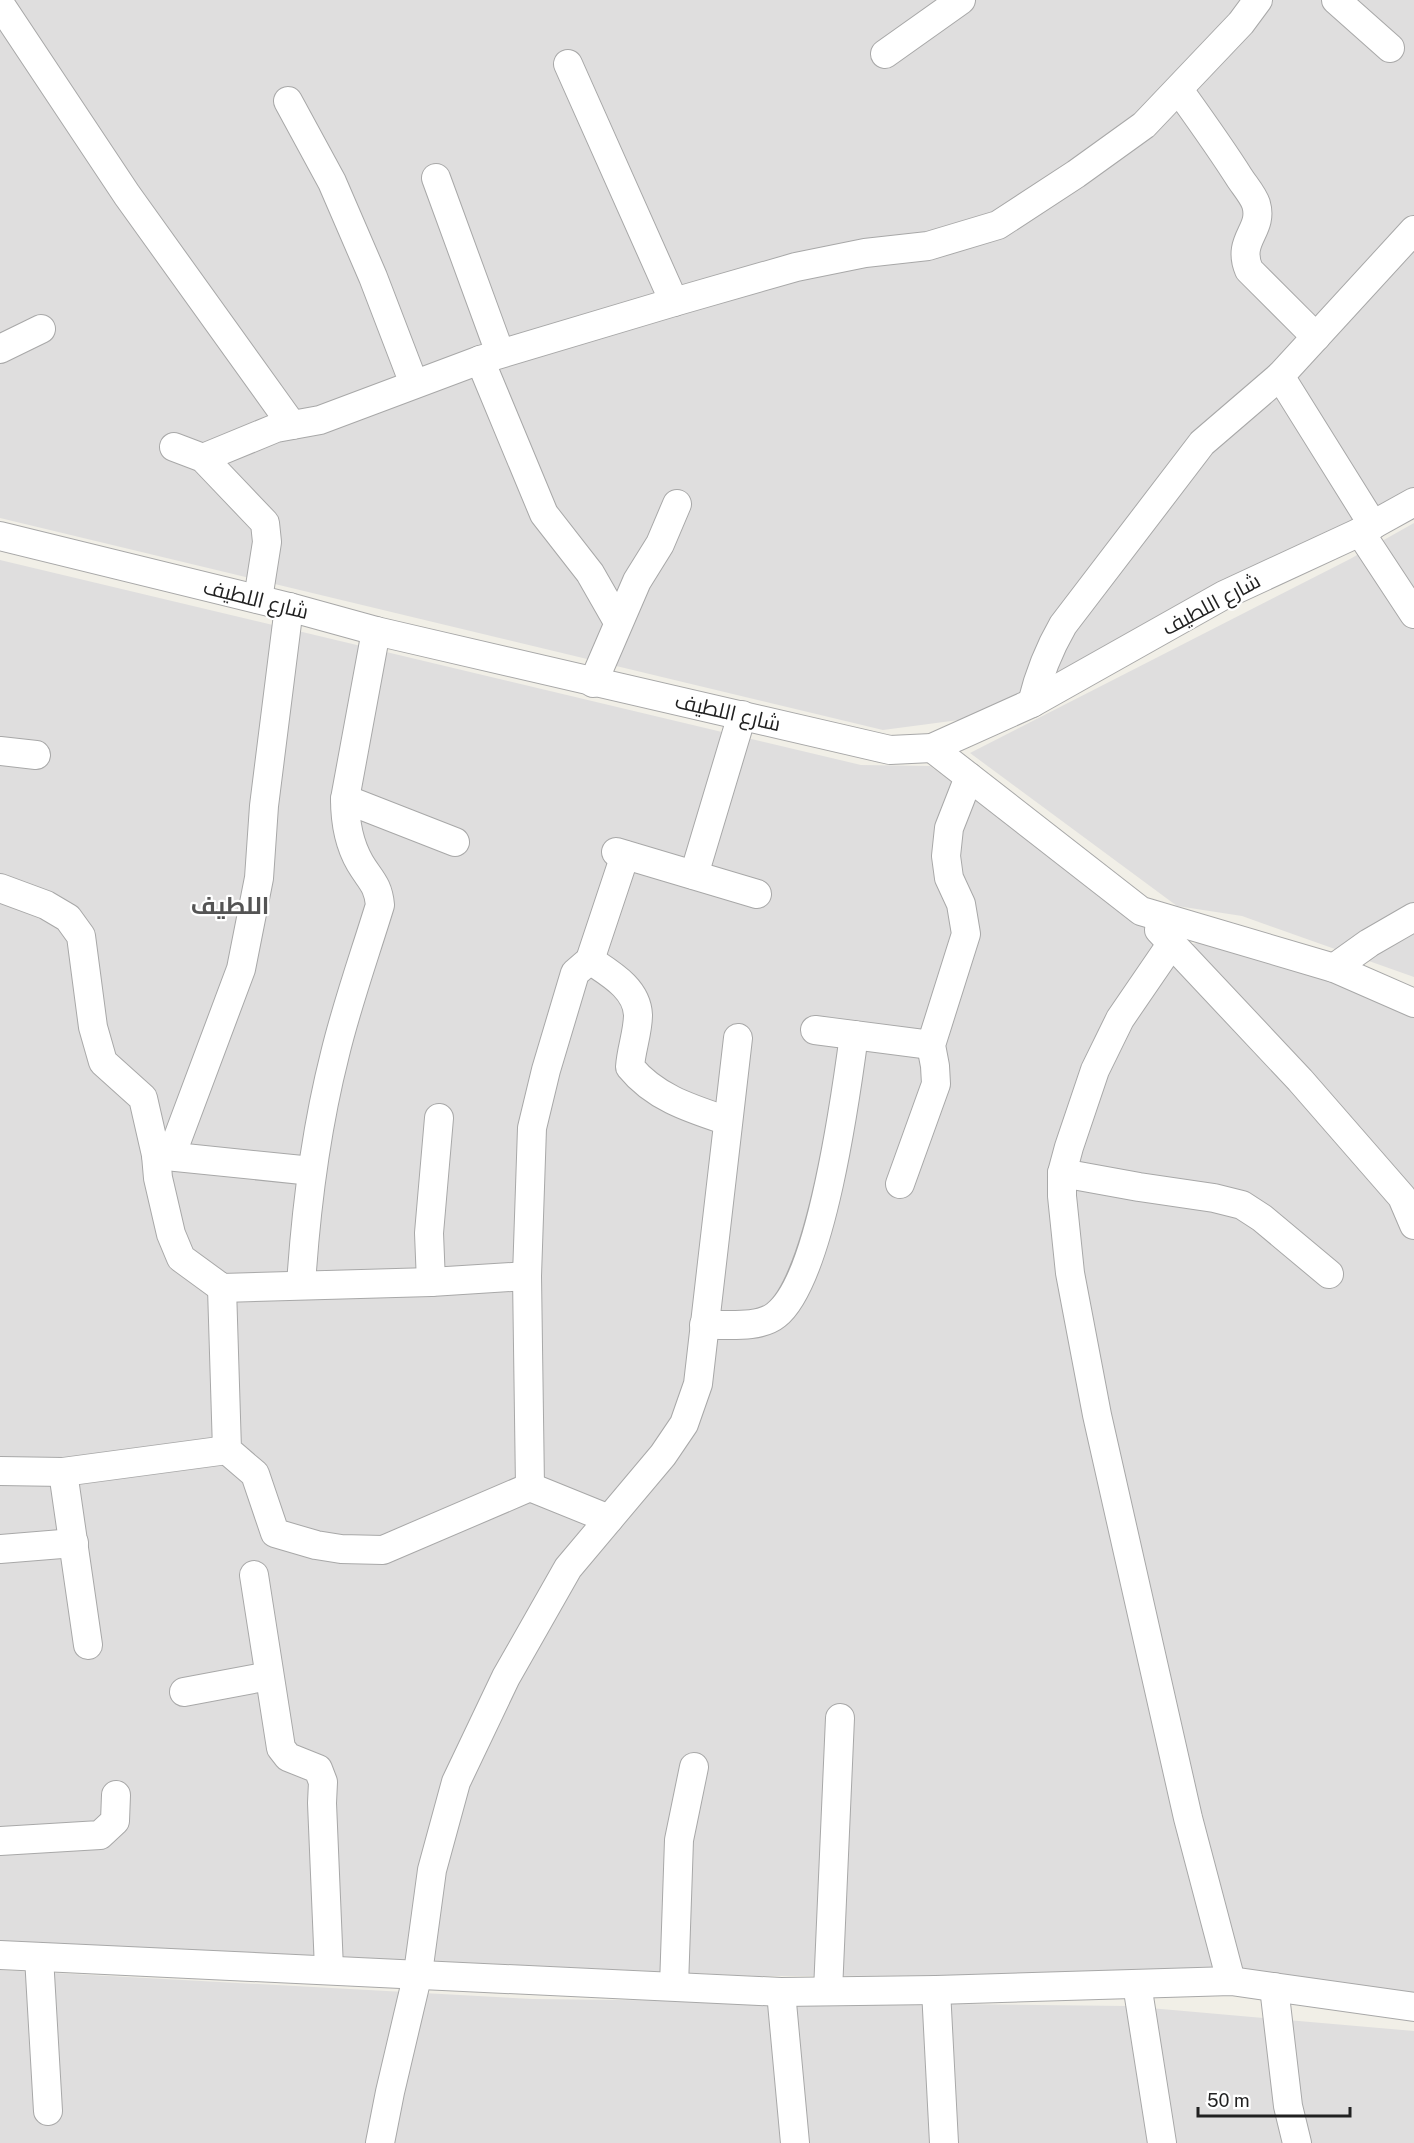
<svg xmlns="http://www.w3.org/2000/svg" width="1414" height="2143" font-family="'Public Sans',Cairo,sans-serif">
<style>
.residential{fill:#dfdede}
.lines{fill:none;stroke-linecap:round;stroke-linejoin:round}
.minor-casing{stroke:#a8a8a8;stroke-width:30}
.minor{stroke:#fff;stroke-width:28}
.labels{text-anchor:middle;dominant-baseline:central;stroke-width:4.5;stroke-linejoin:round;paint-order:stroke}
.street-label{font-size:21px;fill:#212121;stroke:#fff}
.quarter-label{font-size:24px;font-weight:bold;fill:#545454;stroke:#fff}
</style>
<rect width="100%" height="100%" fill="#f1efe7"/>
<g class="residential">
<polygon points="0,0 1414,0 1414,488 974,718 883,730 0,518"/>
<polygon points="1414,523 1414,977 1242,916 1177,906 970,753 1350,559"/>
<polygon points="0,560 861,765 930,766 1181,946 1231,937 1414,1004 1414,2002 1206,1975 756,1976 0,1941"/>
<polygon points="0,1970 533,1999 1127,2006 1414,2031 1414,2143 0,2143"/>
</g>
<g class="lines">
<g class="minor-casing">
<g id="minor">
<polyline points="1336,0 1390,48"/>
<polyline points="0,4 127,195 292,425"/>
<polyline points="885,54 961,0"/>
<polyline points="568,64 674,302"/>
<path d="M1179 90C1199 118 1220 147 1239 177 1244 185 1253 195 1256 204 1264 231 1236 239 1249 270L1316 337"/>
<polyline points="288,101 332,182 373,277 414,384"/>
<polyline points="436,178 500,353"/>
<polyline points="0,349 41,329"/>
<polyline points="480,360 544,514 590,573 618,622"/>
<polyline points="1280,376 1373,525"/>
<polyline points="174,447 203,458 265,523 267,542 258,599"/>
<polyline points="203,458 276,428 320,420 480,360 674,302 796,267 865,253 928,246 998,225 1076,174 1144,125 1241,23 1258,0"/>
<polyline points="1360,532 1414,614"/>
<polyline points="0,536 289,607 376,631 890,750 932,748 1032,703 1224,595 1360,532 1414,502"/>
<polyline points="593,683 637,581 660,544 677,504"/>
<path d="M1032 703C1039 674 1048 651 1063 625L1202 443 1280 376 1414 230"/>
<polyline points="932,748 1141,911 1334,968 1414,1003"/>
<polyline points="0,751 36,755"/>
<polyline points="345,799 455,842"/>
<polyline points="616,852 757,894"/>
<polyline points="694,875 742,715"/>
<polyline points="0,888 46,905 68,918 81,936 93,1027 103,1062 143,1098 156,1155 158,1178 171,1234 181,1258 222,1288 431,1282 527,1276"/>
<polyline points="1159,930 1300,1080 1402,1197 1414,1225"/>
<polyline points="1172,943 1120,1019 1095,1070 1069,1147 1062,1173 1062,1196 1070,1273 1097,1415 1188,1818 1231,1981"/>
<path d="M590 960C609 973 637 988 638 1015 638 1032 631 1050 630 1067 655 1098 692 1109 728 1121"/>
<polyline points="1334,968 1369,943 1414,917"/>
<polyline points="815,1030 931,1045"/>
<polyline points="156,1155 312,1171"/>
<polyline points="171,1156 241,969 259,878 264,806 289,607"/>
<polyline points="1062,1173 1139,1187 1214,1198 1242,1205 1262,1218 1329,1274"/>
<polyline points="900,1184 936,1084 935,1066 931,1045 966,934 961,904 949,878 946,856 949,828 969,777"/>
<polyline points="431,1282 429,1233 439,1118"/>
<path d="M301 1285C306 1207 316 1129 335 1054 347 1004 365 954 380 905 378 884 370 880 360 863 349 844 345 821 345 799L376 631"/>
<polyline points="222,1288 227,1450 255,1474 275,1533 316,1545 341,1549 383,1550 530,1487 609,1519"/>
<path d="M704 1325C725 1324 759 1329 776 1315 821 1280 846 1095 854 1035"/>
<polyline points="0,1471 63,1472 227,1450"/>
<polyline points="63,1472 88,1645"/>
<polyline points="530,1487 527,1276 532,1128 546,1070 575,973 590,960 625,855"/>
<polyline points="0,1549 74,1543"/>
<polyline points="254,1575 281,1748 288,1757 318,1769 323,1782 322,1803 329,1969"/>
<polyline points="184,1692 269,1676"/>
<polyline points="0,1841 100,1835 115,1821 116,1795"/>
<polyline points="0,1955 781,1992 936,1990 1231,1981 1414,2007"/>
<polyline points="39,1957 48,2111"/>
<polyline points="1137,1984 1162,2143"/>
<polyline points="674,1986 679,1840 694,1767"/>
<polyline points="1274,1987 1288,2106 1297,2143"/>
<polyline points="936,1990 944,2143"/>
<polyline points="828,1991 840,1718"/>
<polyline points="781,1992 795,2143"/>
<polyline points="380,2143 390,2092 418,1973 432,1870 456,1782 506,1677 568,1568 663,1455 684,1424 698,1384 738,1038"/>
</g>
</g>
<use href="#minor" class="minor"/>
</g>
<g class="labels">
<g class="street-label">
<text transform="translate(256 599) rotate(14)">شارع اللطيف</text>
<text transform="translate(1211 604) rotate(-28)">شارع اللطيف</text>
<text transform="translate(728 712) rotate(13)">شارع اللطيف</text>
</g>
<g class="quarter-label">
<text x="230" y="905">اللطيف</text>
</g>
</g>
<path d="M1198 2107v9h152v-9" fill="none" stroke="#212121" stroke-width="3"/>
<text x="1207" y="2107" font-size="18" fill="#212121" stroke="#ffffff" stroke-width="4.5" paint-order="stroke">50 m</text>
</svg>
